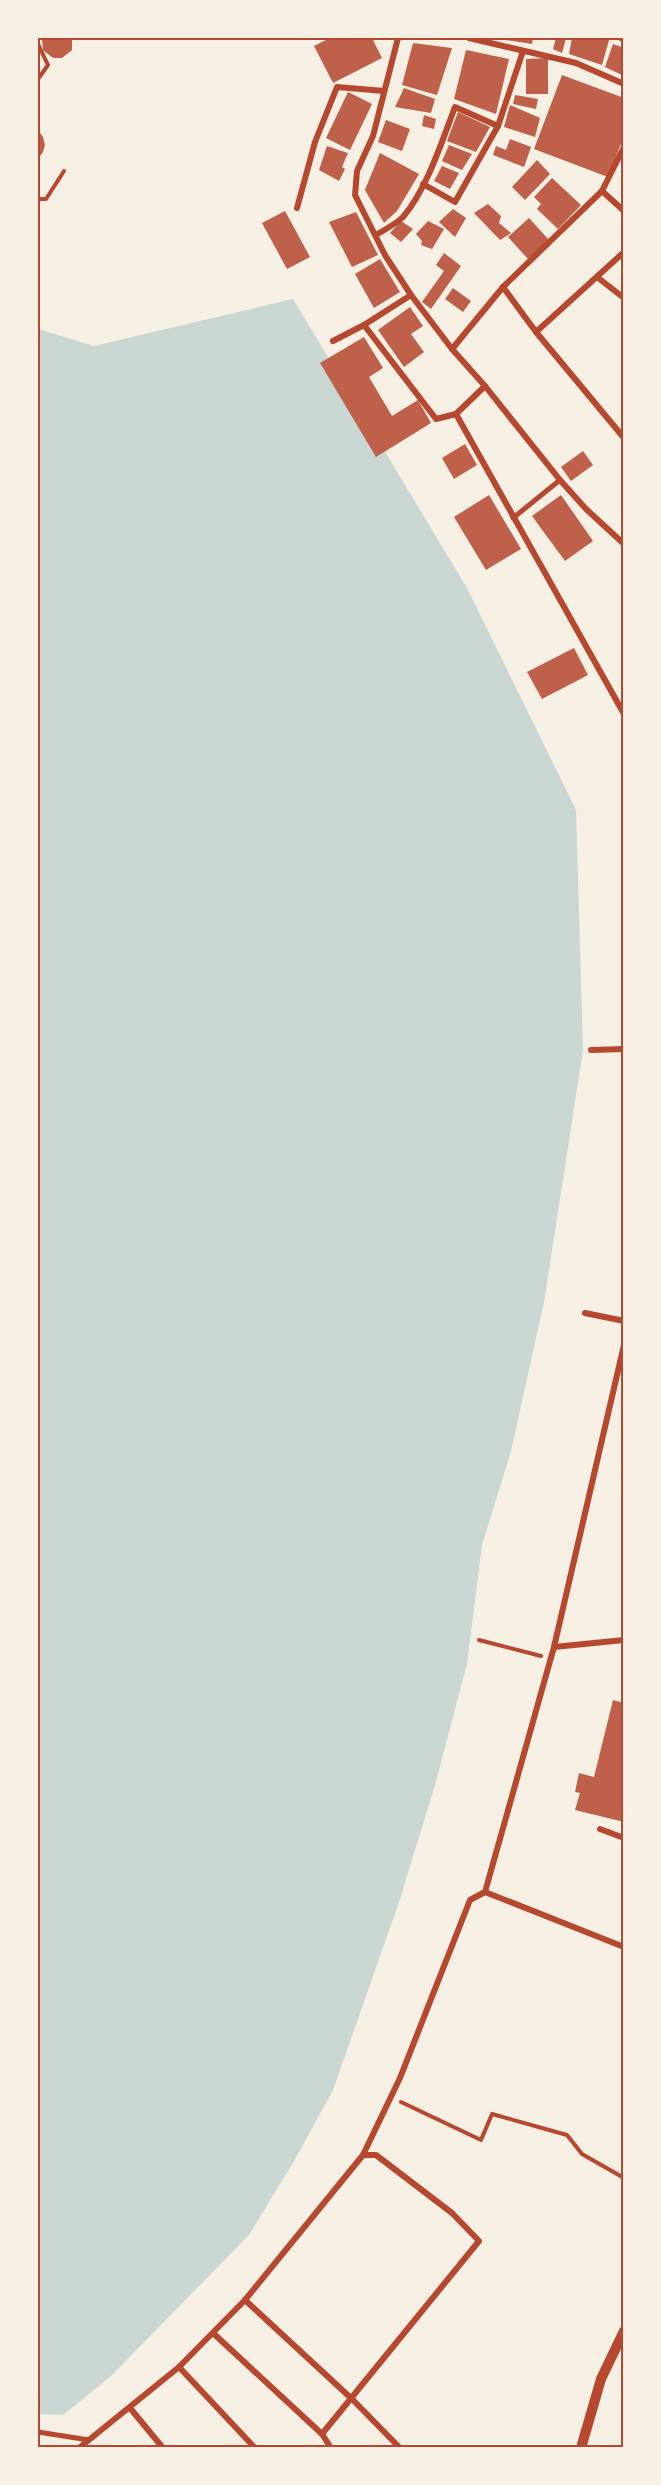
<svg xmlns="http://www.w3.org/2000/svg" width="661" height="2485" font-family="'Alegreya Sans',sans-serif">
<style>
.water{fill:#c9d6d2}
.building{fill:#bf614a}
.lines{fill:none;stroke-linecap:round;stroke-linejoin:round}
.path{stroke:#b5482f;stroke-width:4}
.pedestrian{stroke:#b5482f;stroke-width:5}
.minor{stroke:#b5482f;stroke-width:6}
.tertiary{stroke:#b5482f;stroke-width:10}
.neatline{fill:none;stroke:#b5482f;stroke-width:2}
</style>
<rect width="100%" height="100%" fill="#f6efe4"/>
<polygon class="water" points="293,299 467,588 576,810 583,1050 544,1302 511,1451 482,1545 467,1664 435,1785 399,1902 333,2090 294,2161 249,2235 110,2377 63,2415 38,2414 38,329 94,346"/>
<g class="building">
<polygon points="42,38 72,38 72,50 62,58 53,58 43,50"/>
<polygon points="330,38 372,38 382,58 333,83 314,46"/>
<polygon points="499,38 533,38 532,44 499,39"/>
<polygon points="556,38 566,38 562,53 553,49"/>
<polygon points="572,38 599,38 609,40 602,65 569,54"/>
<polygon points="413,43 452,48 437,95 402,85"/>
<polygon points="613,44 624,48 624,76 605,67"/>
<polygon points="466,50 509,59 496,114 454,99"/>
<polygon points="548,58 548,94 526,94 526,59"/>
<polygon points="562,75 624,98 624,136 608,177 534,149"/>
<polygon points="404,88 435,99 431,113 395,107"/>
<polygon points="348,92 372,104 350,150 326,138"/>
<polygon points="515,95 538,99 536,109 513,104"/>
<polygon points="510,105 540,118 535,137 504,127"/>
<polygon points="458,112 490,127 476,152 447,141"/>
<polygon points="424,115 436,119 434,129 422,126"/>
<polygon points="386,120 410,129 402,151 378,142"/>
<polygon points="38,130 43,137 45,145 43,152 38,159"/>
<polygon points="510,139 531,147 524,167 493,155 496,146 506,150"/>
<polygon points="449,145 472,154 462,170 442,161"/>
<polygon points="327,146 348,153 342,167 345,169 339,181 319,170"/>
<polygon points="380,153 419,174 397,211 384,223 365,190"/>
<polygon points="537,160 550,174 525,200 512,187"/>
<polygon points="442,166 459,173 450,189 434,181"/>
<polygon points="552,178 581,205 558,229 537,209 541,204 534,197"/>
<polygon points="488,204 501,216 499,223 511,233 500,240 474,213"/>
<polygon points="453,209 466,218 455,237 439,222"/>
<polygon points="285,211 310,257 287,269 262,223"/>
<polygon points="356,212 378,255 352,267 329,222"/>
<polygon points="529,218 549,240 528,259 508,237"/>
<polygon points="401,221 413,229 401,242 390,233"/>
<polygon points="428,221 444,229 432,249 421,245 422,241 416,234"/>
<polygon points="444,253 461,266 431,309 422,302 444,271 436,265"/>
<polygon points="380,259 400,292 374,308 355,274"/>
<polygon points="453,288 471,301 463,312 445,299"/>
<polygon points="410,307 423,326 411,334 424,352 404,367 378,330"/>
<polygon points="364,337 383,368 369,377 392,416 418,400 431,423 376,457 320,363"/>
<polygon points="465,444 477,465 454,479 442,458"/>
<polygon points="583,451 593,465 571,481 561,467"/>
<polygon points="489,495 521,549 486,570 454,517"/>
<polygon points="561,495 593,541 565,561 532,516"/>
<polygon points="574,648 588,675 542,699 527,672"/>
<polygon points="613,1700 624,1703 624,1822 575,1810 580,1793 575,1792 579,1773 594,1777"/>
</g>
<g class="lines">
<g class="path">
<polyline points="38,44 48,65 38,79"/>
<polyline points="38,199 46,199 64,171"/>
<polyline points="479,1640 541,1656"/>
<polyline points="401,2102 481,2140 492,2114 567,2135 582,2154 624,2178"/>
</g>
<g class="pedestrian">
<polyline points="513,518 560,480"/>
<polyline points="38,2432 89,2440"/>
</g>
<g class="minor">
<polyline points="398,38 373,136 357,171 355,195 385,255 411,295 452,349 485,386 456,414 624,714"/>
<polyline points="469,38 576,63 624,84"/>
<polyline points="621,38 624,38"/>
<polyline points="498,126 523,51"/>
<polyline points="602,191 624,211"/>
<polyline points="297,208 315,142 337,87 384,91"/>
<path d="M376 235C384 230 396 224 403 217 427 189 442 141 455 107L498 126 455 202 423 184"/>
<polyline points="597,277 624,298"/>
<polyline points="503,287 536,332 624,252"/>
<polyline points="364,325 436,419 456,414"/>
<polyline points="536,332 624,438"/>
<polyline points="333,341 364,325 411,295"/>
<polyline points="452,349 503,287 602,191 624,147"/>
<polyline points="485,386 560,480 586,509 624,544"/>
<polyline points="591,1050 624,1049"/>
<polyline points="585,1313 624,1321"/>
<polyline points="554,1647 624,1640"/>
<polyline points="600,1829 624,1838"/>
<polyline points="485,1892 624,1947"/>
<polyline points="245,2300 352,2399 400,2448"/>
<polyline points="213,2333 322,2434 331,2448"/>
<polyline points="179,2367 255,2448"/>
<polyline points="130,2408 163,2448"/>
<polyline points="322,2434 479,2241 452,2213 376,2155 363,2155"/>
<polyline points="79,2448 179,2367 245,2300 363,2155 400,2078 470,1900 485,1892 554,1647 624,1345"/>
</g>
<polyline class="tertiary" points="581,2448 601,2379 624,2331"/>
</g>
<rect width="661" height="2485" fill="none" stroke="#f6efe4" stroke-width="78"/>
<rect x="39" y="39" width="583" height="2407" class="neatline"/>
</svg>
